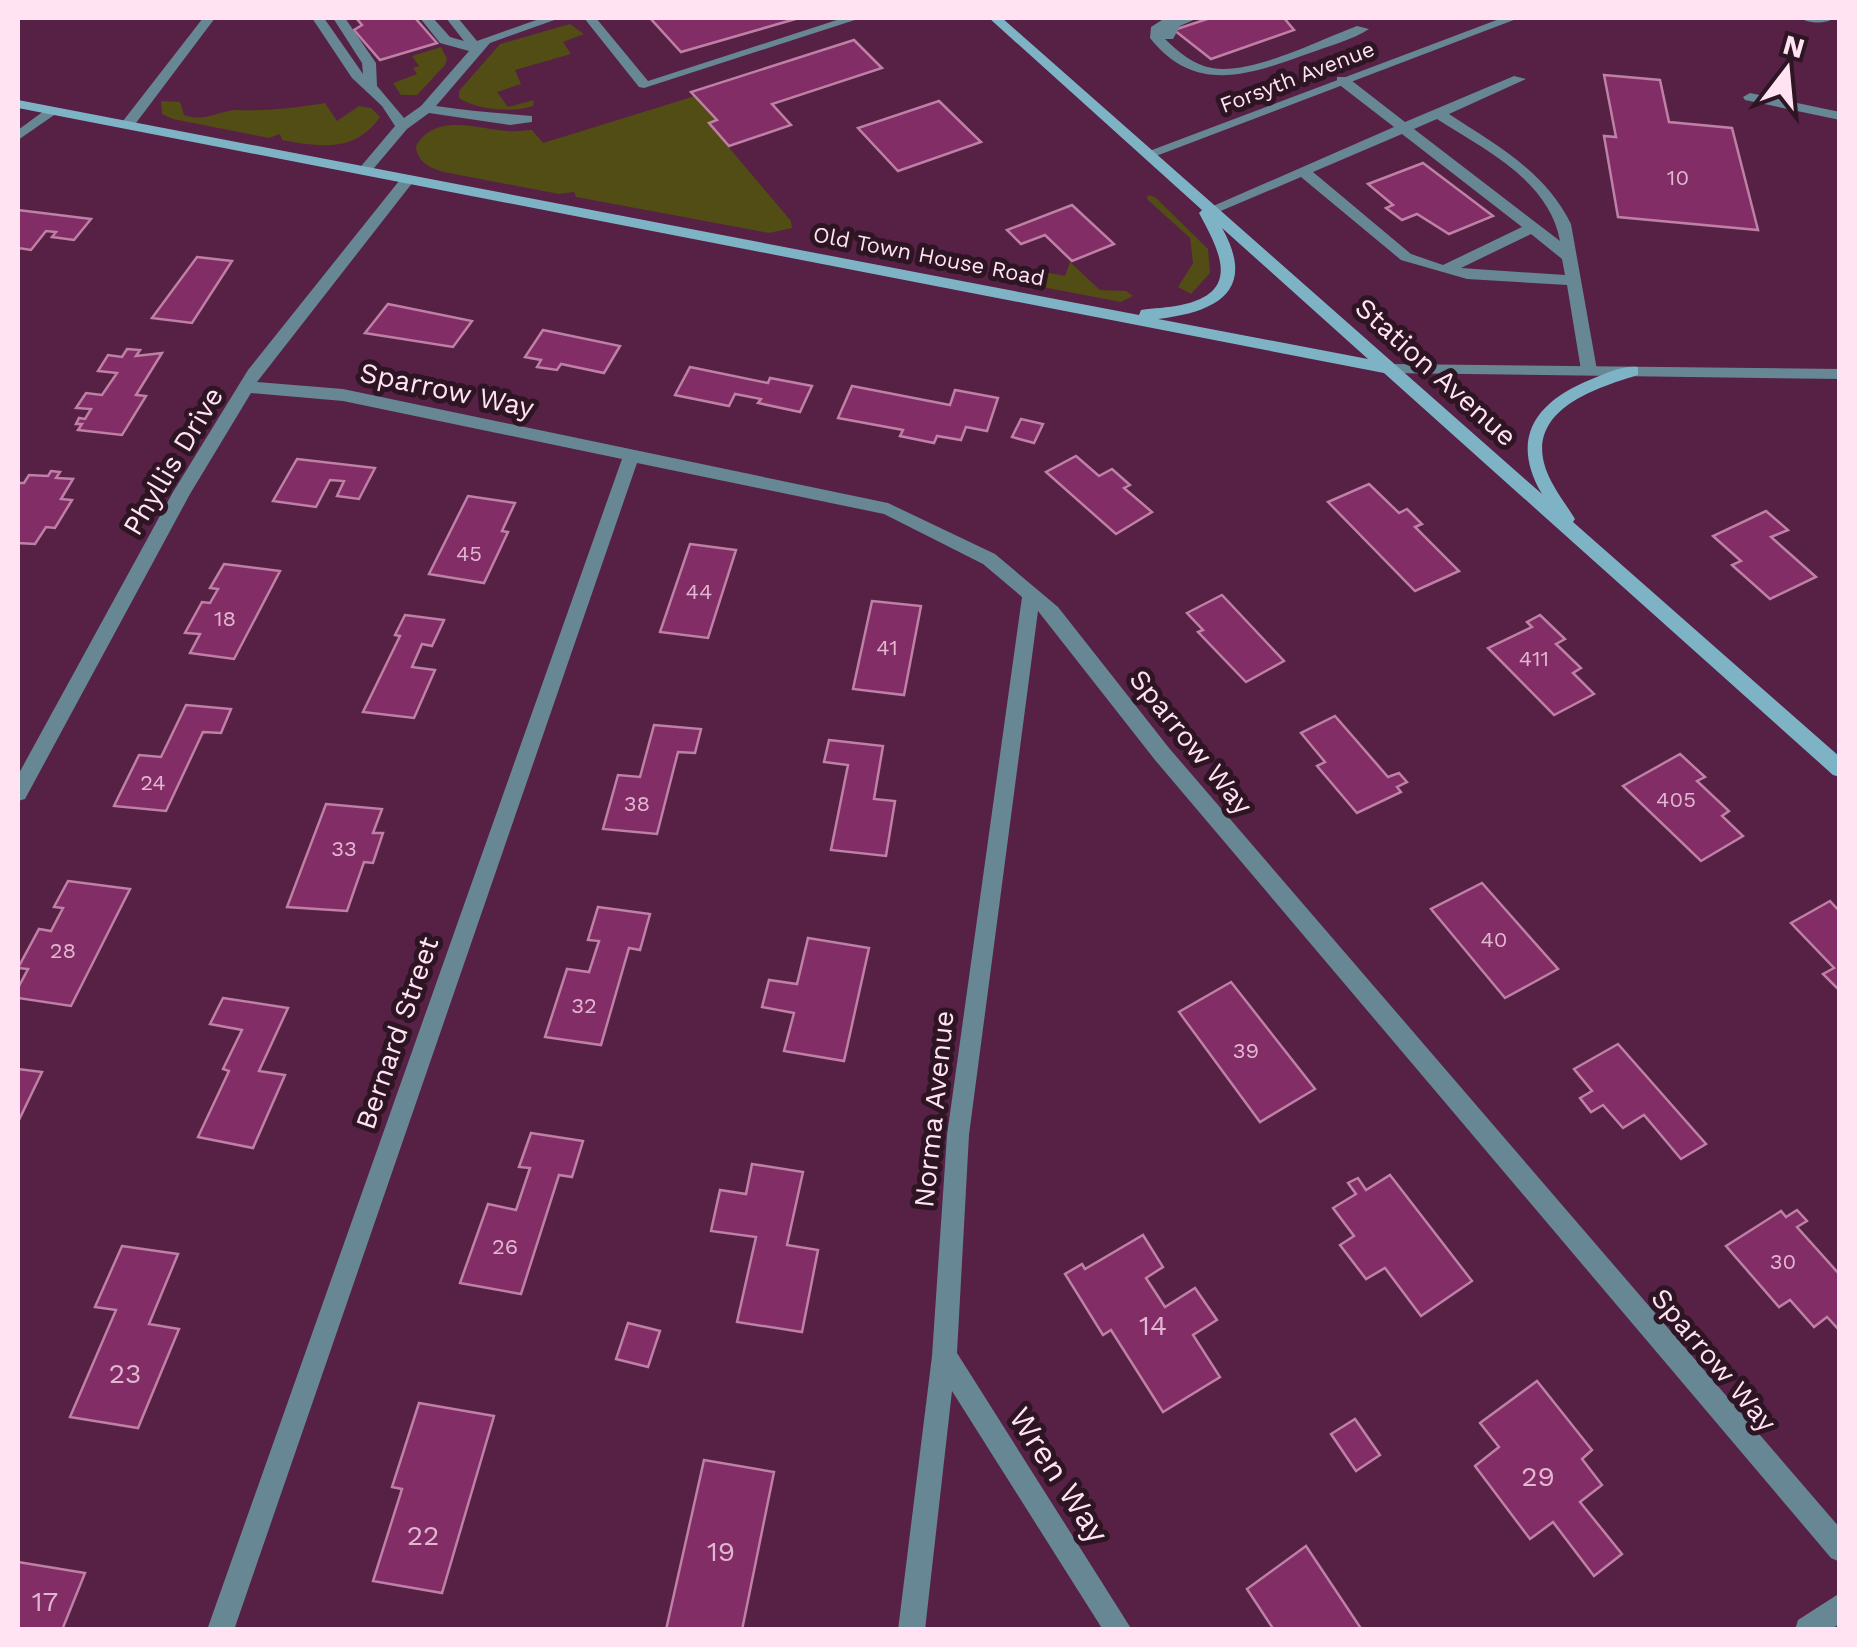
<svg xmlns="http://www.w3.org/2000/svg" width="1857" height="1647" font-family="'Work Sans',sans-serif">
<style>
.green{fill:#524c15}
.building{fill:#822d66;stroke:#be80a5;stroke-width:2.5}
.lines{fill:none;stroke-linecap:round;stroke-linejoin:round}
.service{fill:#668793;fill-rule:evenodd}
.minor{fill:#668793;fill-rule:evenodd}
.secondary{fill:#7eb3c6;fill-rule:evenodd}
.labels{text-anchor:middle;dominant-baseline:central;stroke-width:10;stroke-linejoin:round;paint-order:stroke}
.far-street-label{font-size:22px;fill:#ffe3f3;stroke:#2d1524}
.number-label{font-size:22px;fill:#e0b6d0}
.street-label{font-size:28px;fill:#ffe3f3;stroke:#2d1524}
.near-number-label{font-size:28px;fill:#e0b6d0}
.near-street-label{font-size:32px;fill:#ffe3f3;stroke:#2d1524}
</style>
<rect width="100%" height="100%" fill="#562144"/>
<g class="green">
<path d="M570 24 584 34 563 42 571 54 515 70 521 84 497 92 508 107 534 100 533 106C513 113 476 110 459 98V91L500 44Z"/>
<polygon points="441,47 447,59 445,65 417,95 401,95 393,83 417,74 413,68 419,66 412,56"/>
<path d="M695 96 717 120 709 124 791 221 792 228 769 233 576 197 574 192 559 194 444 172C430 168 417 162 416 146 436 112 477 129 508 131 516 132 524 130 532 130L543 143Z"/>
<path d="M161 101 180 102 184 115C206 123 218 110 238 110 268 111 295 108 325 103L337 121 359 106 371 108 380 117C355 153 320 147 282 140L280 134 269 138 173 119 162 114Z"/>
<polygon points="1148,195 1155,197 1208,249 1210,273 1191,294 1178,287 1193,263 1190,238 1147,199"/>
<polygon points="993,262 1065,276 1070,262 1100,290 1126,291 1133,296 1121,302 1000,279 990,268"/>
</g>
<g class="building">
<polygon points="356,18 415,18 437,43 380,60 354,30 362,25"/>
<polygon points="650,18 799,18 681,52"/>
<polygon points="1210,18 1284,18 1294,30 1211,59 1174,30"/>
<polygon points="854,40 882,68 772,104 791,125 729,146 709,123 717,120 691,92"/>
<polygon points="1604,75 1660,80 1669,122 1732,128 1758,230 1618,217 1604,136 1616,137"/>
<polygon points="939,101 981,142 898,171 858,128"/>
<polygon points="1423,163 1493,216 1449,234 1417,214 1402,220 1386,208 1393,205 1368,184"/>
<polygon points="1072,205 1114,244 1072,261 1045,235 1021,244 1007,230"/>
<polygon points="18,210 91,219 74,240 52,237 56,232 46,231 31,250 18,248"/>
<polygon points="197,257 232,261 192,323 152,318"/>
<polygon points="388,304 472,321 453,347 365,333"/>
<polygon points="543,330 620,346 604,373 561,364 557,370 537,367 541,360 525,357"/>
<polygon points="127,349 140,350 136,356 162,353 136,395 146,396 122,435 78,430 82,424 76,424 79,418 85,419 91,409 76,408 86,393 102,395 117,373 98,371 108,355 122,357"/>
<polygon points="690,367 768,383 770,378 812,386 800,412 758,403 761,399 735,394 729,406 675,395"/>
<polygon points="852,386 950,405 955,390 998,398 987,431 966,427 961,440 937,436 934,443 900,436 903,430 838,418"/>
<polygon points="1021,419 1043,424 1034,443 1012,437"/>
<polygon points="1076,456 1099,476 1112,469 1130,485 1124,488 1152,512 1116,534 1046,472"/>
<polygon points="297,459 375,468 359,499 337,496 344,481 330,480 316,507 273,501"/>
<polygon points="51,471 60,472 56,478 73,479 61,499 72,500 55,528 46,527 35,544 18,543 18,483 24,483 29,475 48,476"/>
<polygon points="1369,484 1399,513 1407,509 1422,524 1415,527 1459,571 1415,591 1328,502"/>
<polygon points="468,496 515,503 502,531 508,532 484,583 429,574"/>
<polygon points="1766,511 1788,530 1771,537 1816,577 1770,599 1732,565 1741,561 1713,536"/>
<polygon points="690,544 736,550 708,638 660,632"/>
<polygon points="224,564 280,571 234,659 190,653 200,634 185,633 202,602 210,603 218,589 210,588"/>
<polygon points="1222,595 1284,661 1246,682 1198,632 1203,630 1187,613"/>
<polygon points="872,601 921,606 904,695 853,689"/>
<polygon points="405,615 444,620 432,646 422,644 412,667 435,670 414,718 363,712 400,636 395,635"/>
<polygon points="1540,615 1565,639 1556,644 1581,668 1573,673 1594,694 1554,715 1488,648 1532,627 1527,622"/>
<polygon points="186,705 231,709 221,733 203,732 166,811 114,806 139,755 161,757"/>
<polygon points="1335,716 1388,777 1399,773 1407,782 1397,787 1401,792 1357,813 1317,766 1325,762 1301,733"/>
<polygon points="654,725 701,729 695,753 678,752 657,834 603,829 618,775 640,777"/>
<polygon points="829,740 883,746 874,799 895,801 886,856 831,850 848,765 824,762"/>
<polygon points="1680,754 1705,777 1697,781 1729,811 1722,816 1743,836 1701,861 1623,786"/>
<polygon points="326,804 382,809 373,833 383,833 373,863 364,862 347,911 287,907"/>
<polygon points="68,881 130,889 71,1006 18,998 18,988 28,969 18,968 39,929 51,931 63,908 54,907"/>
<polygon points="1482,883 1558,969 1505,998 1431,909"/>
<polygon points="1830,901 1840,912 1840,991 1823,974 1834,968 1791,923"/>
<polygon points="598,907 650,914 640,950 629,948 601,1045 545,1037 567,969 589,972 599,941 588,940"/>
<polygon points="808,938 869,948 844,1061 784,1051 794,1013 762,1007 769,980 797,984"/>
<polygon points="1231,982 1315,1089 1260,1122 1179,1012"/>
<polygon points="223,998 288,1008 259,1071 285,1075 253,1148 198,1137 229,1071 223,1069 242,1030 210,1024"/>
<polygon points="1618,1044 1706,1144 1681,1159 1644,1115 1623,1128 1603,1105 1591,1112 1580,1098 1592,1091 1574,1069"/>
<polygon points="18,1069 42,1072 18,1122"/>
<polygon points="531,1133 583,1141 572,1177 559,1175 521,1294 460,1283 488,1204 516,1210 530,1168 519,1167"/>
<polygon points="752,1164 803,1172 787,1245 818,1250 802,1332 737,1322 756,1237 711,1231 720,1190 746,1194"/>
<polygon points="1390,1175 1472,1281 1421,1316 1385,1268 1366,1279 1340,1245 1354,1236 1333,1208 1356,1194 1348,1183 1358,1178 1366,1190"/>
<polygon points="1797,1210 1807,1221 1797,1227 1840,1275 1840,1331 1827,1317 1814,1327 1790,1300 1779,1307 1726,1246 1781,1211 1786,1217"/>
<polygon points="1143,1235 1163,1267 1146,1278 1165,1307 1195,1288 1217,1320 1193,1335 1220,1377 1163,1412 1111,1330 1103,1335 1065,1274 1082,1264 1085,1269"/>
<polygon points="122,1246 178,1254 149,1324 179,1329 138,1428 70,1417 116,1310 95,1307"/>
<polygon points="628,1323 660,1331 648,1367 616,1359"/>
<polygon points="1537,1381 1592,1450 1582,1459 1602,1485 1580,1502 1622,1554 1594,1576 1553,1522 1530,1539 1475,1466 1499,1447 1480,1423"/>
<polygon points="419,1403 494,1416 442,1593 373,1581 402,1489 392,1487"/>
<polygon points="1355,1419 1380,1455 1356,1471 1331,1434"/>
<polygon points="704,1460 774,1472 742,1630 666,1630"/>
<polygon points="1306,1546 1362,1630 1274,1630 1247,1589"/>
<polygon points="18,1562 85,1573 62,1630 18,1630"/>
</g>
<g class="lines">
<g class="service">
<polygon points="203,18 215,18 133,127 123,127 123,121"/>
<path d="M312 18H324L363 74 362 63 333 18H345L376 63 377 86 404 118 421 106 469 51 440 43 420 18H433L450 37 464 41 446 18H458L477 41 542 18H560L490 43 436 106C468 111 500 113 532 116V122L510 125 429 113 407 129 369 174 364 175 357 171 395 126 382 106 352 78Z"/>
<polygon points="584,18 596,18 648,81 843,18 861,18 644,88 639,87"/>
<path d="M1165 18H1198L1180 26 1173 39H1165C1178 52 1194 65 1212 68 1252 75 1319 40 1357 26L1369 29C1352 40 1329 46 1310 53 1251 74 1196 96 1150 38L1151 27Z"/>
<path d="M1514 76 1526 79 1449 114C1496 145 1545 171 1571 224L1597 370 1595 374 1589 375 1581 370 1567 285 1467 279 1401 260 1301 177 1216 213H1206L1204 210 1394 127 1337 83V77H1347L1405 122ZM1437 119C1485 150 1549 180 1560 241L1414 129ZM1402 134 1522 227 1443 265 1411 254 1313 172ZM1531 234 1562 259 1565 275 1461 268Z"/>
<polygon points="1750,93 1840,112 1840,120 1745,100 1743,97"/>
</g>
<g class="minor">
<polygon points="1502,18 1519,18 1156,156 1144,153"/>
<path d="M1801 18H1834C1827 24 1808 24 1801 18Z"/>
<polygon points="48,108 60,111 18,140 18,130"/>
<polygon points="408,175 415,179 413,182 257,382 343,389 888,503 995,554 1058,607 1169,748 1840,1528 1840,1562 1831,1558 1155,760 1038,611 969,1135 957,1353 1132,1630 1103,1630 952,1391 925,1630 898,1630 932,1356 947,1135 1022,597 983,564 884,514 637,463 234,1630 207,1630 622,459 343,401 251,393 190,494 25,799 18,801 18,775 173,492 248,370 403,176"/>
<polygon points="1393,364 1840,369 1840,379 1387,373 1385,369"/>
<polygon points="1840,1593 1840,1623 1831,1630 1795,1630 1798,1620"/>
</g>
<path class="secondary" d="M989 18H1002L1542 494C1509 438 1536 401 1592 379 1606 373 1623 365 1638 367V375C1599 387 1530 408 1544 463 1549 483 1564 501 1575 519L1573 522 1840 757V777L1833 775 1384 373 18 108V100L1139 315 1141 310C1154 308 1167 308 1181 305 1242 292 1220 252 1199 213L1202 210ZM1222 228 1368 359 1158 319C1218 312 1257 290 1222 228Z"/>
</g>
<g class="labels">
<g class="far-street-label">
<text transform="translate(1297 77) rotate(-21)">Forsyth Avenue</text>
<text transform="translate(929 256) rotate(11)">Old Town House Road</text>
</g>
<g class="number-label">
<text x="1678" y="177">10</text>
<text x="469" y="553">45</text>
<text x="699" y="591">44</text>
<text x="225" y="618">18</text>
<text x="887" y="647">41</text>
<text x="1534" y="658">411</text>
<text x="153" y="782">24</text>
<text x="1676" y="799">405</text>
<text x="637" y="803">38</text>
<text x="344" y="848">33</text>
<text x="1494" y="939">40</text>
<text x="63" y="950">28</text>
<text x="584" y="1005">32</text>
<text x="1246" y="1050">39</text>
<text x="505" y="1246">26</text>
<text x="1783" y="1261">30</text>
</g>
<g class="street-label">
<text transform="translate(1436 372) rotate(42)">Station Avenue</text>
<text transform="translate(447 390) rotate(12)">Sparrow Way</text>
<text transform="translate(173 461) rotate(-59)">Phyllis Drive</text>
<text transform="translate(1191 742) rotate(51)">Sparrow Way</text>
<text transform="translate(397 1033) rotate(-71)">Bernard Street</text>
<text transform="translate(934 1109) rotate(-84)">Norma Avenue</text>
<text transform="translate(1714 1360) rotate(50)">Sparrow Way</text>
</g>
<g class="near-number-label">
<text x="1153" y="1325">14</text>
<text x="125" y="1373">23</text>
<text x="1538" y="1476">29</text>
<text x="423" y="1535">22</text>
<text x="721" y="1551">19</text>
<text x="45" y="1601">17</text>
</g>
<g class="near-street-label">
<text transform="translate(1059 1475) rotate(57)">Wren Way</text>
</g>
</g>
<rect width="1857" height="1647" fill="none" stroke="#ffe3f3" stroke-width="40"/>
<g transform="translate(1787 70) rotate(16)" stroke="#2d1524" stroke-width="8" paint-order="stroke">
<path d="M0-8L18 38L0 25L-18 38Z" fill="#ffe3f3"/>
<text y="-15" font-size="28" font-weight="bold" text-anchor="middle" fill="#ffe3f3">N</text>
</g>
</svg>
